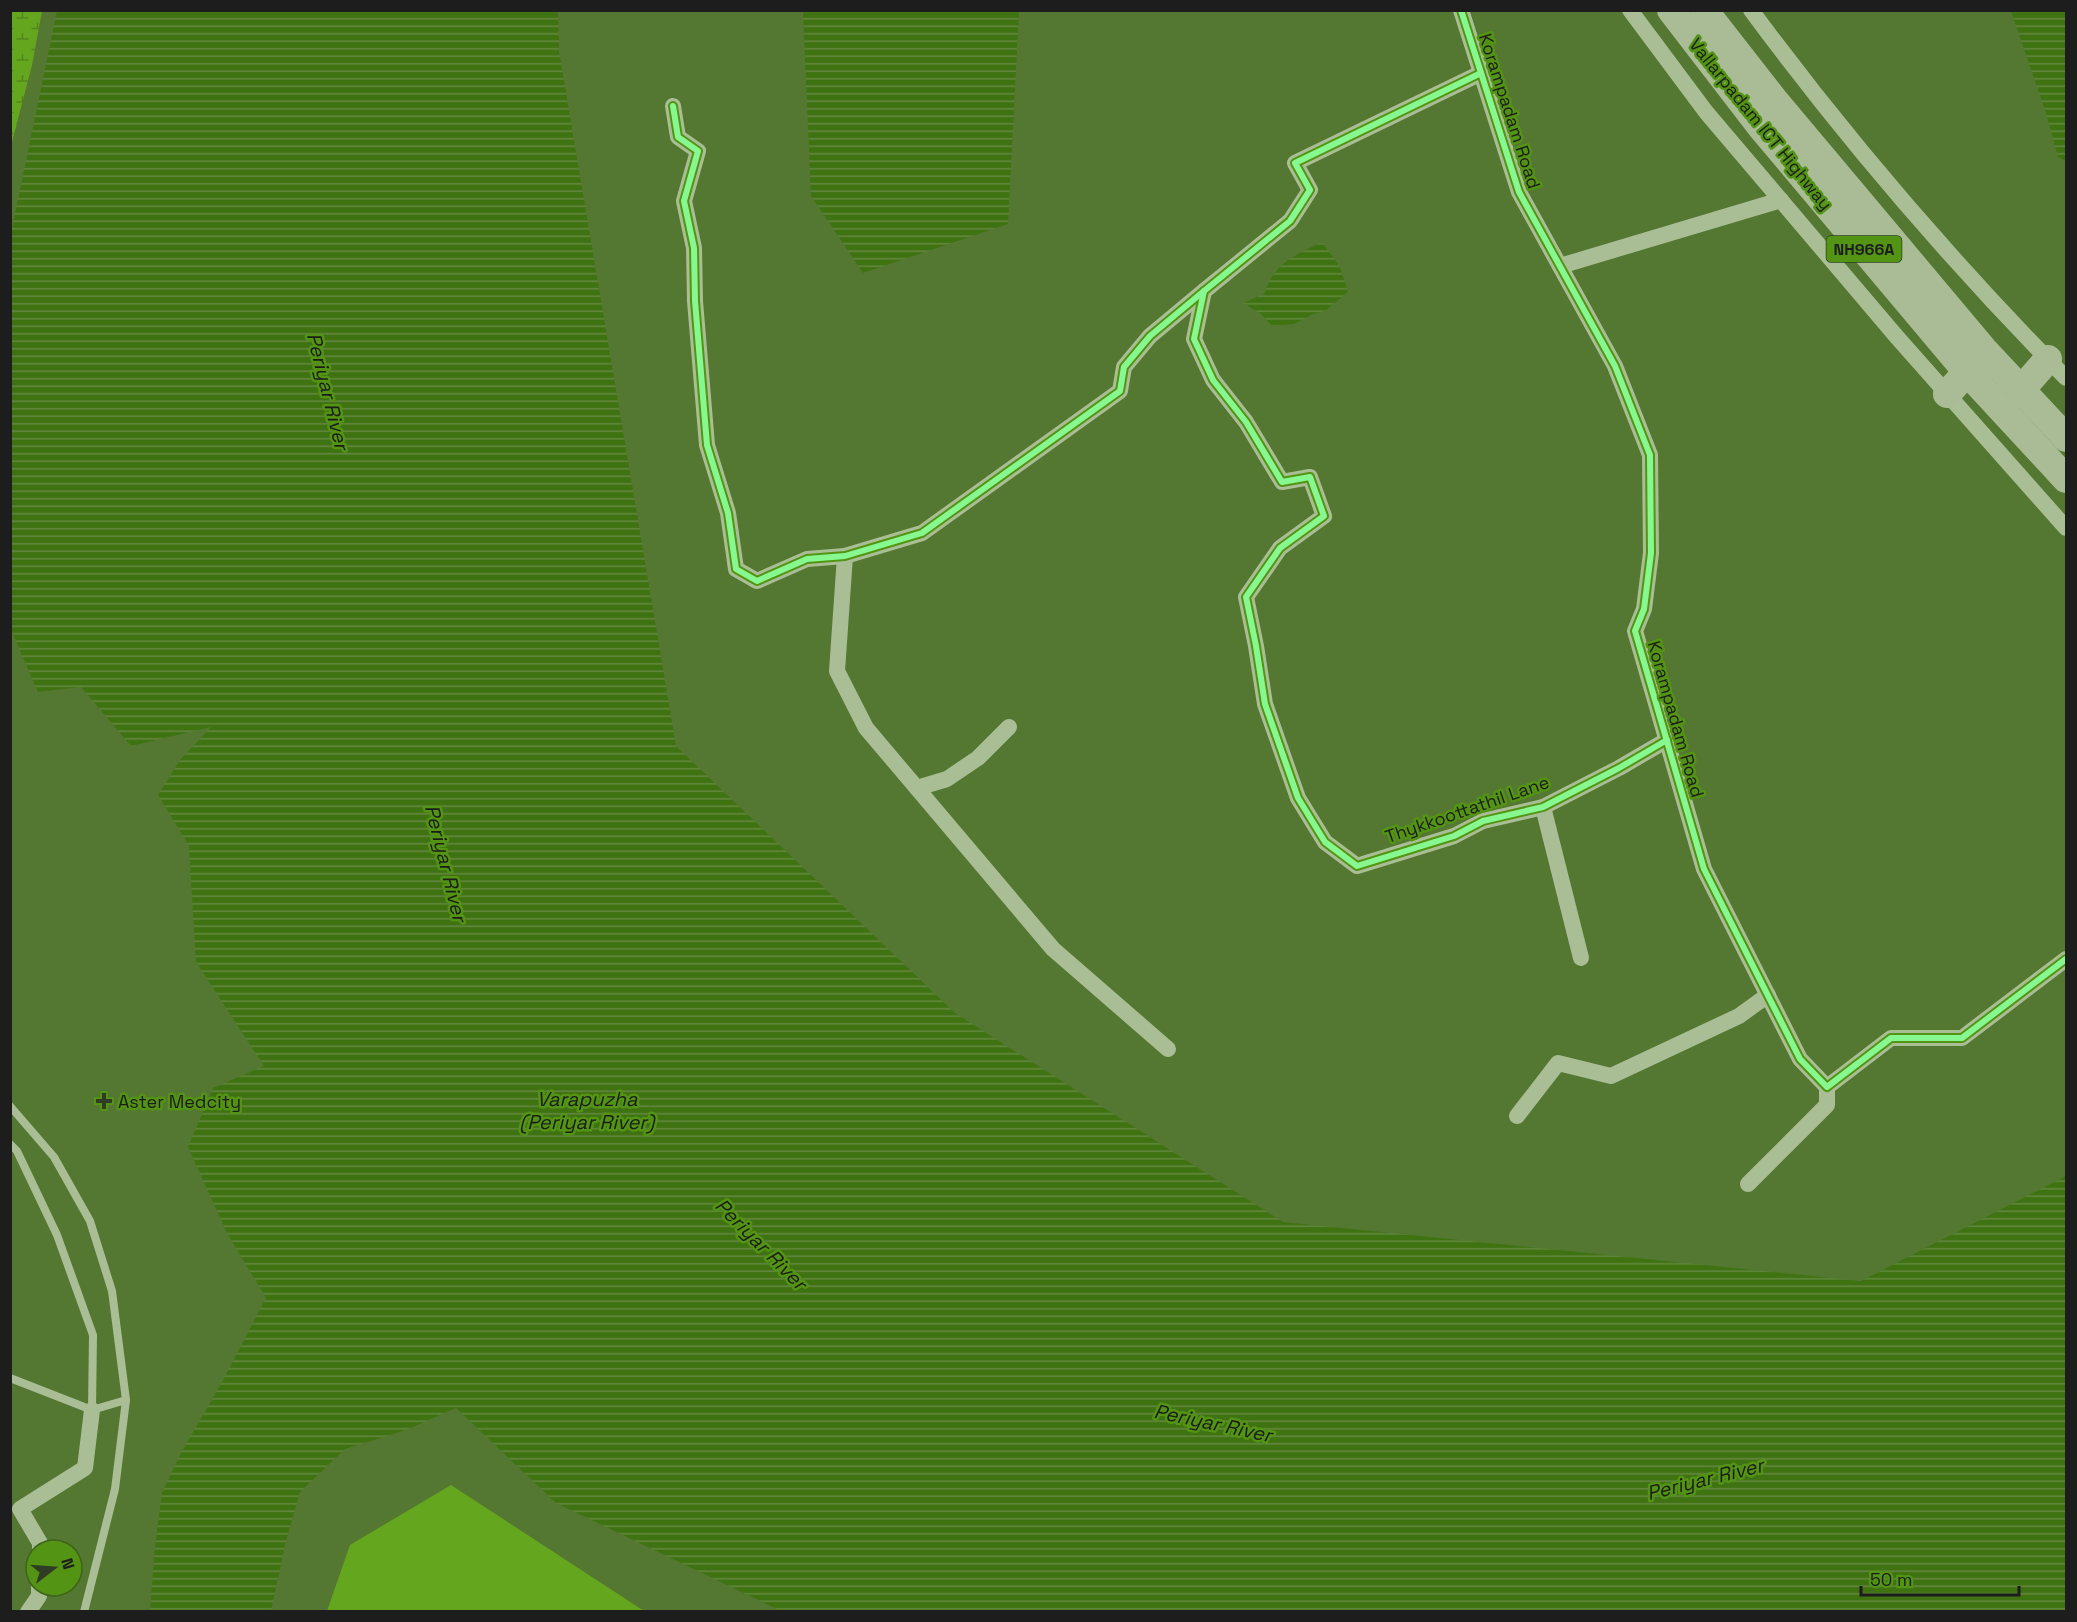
<svg xmlns="http://www.w3.org/2000/svg" width="2077" height="1622" font-family="'Space Grotesk',sans-serif">
<style>
.green{fill:#64a71f}
.wetland{fill:url(#wetland-marsh)}
.water{fill:url(#water-rules)}
.lines{fill:none;stroke-linecap:round;stroke-linejoin:round}
.service{stroke:#aabe96;stroke-width:8}
.minor{stroke:#aabe96;stroke-width:16}
.trunk{stroke:#a9bc96;stroke-width:28}
.cycleway-casing{stroke:#539414;stroke-width:10}
.cycleway{stroke:#87f88f;stroke-width:6}
.poi-dot{fill:#303c24;stroke:#539414;stroke-width:2}
.labels{text-anchor:middle;dominant-baseline:central;stroke-width:5;stroke-linejoin:round;paint-order:stroke}
.shield{fill:#539414;stroke:#2d411a;stroke-width:1.5}
.shield-label{font-size:16px;font-weight:bold;fill:#1d1d1d}
.street-label{font-size:18px;fill:#1d1d1d;stroke:#539414}
.poi-label{font-size:18px;fill:#1d1d1d;stroke:#539414;text-anchor:start}
.water-label{font-size:20px;font-style:italic;fill:#1b1d19;stroke:#539414}
</style>
<defs>
<pattern id="wetland-marsh" width="20" height="14" patternUnits="userSpaceOnUse" patternTransform="scale(1.5)"><rect width="20" height="14" fill="#64a71f"/><path d="M1 5h8M5 5V1M11 12h8M15 12V8" fill="none" stroke="#52871b"/></pattern>
<pattern id="water-rules" width="6" height="5" patternUnits="userSpaceOnUse" patternTransform="scale(1.5)"><rect width="6" height="5" fill="#3f7210"/><path d="M0 2.5h6" fill="none" stroke="#648843"/></pattern>
</defs>
<rect width="100%" height="100%" fill="#547731"/>
<polygon class="green" points="451,1485 641,1609 645,1611 327,1611 350,1545"/>
<polygon class="wetland" points="11,10 42,11 32,65 11,146"/>
<g class="water">
<polygon points="57,11 558,11 559,51 676,746 955,1013 1283,1222 1861,1281 2066,1176 2066,1611 781,1611 556,1503 456,1408 406,1430 345,1449 300,1492 285,1545 271,1611 150,1611 155,1546 162,1493 181,1453 222,1382 266,1298 227,1233 188,1147 213,1088 264,1066 196,962 189,846 158,795 180,760 211,727 131,746 81,687 38,692 11,630 10,238"/>
<polygon points="803,11 1019,11 1008,224 863,273 811,196"/>
<polygon points="2011,11 2066,11 2066,161 2058,157 2046,113"/>
<path d="M1322 242 1340 267 1348 292 1325 311 1313 314 1294 324 1272 326 1261 314 1243 303 1264 294C1275 262 1294 256 1322 242Z"/>
</g>
<g class="lines">
<g class="service">
<polyline points="10,1106 54,1157 90,1221 112,1291 126,1400 115,1489 84,1612"/>
<polyline points="10,1144 17,1151 57,1235 93,1335 92,1410"/>
<polyline points="10,1378 92,1410 126,1400"/>
</g>
<g class="minor">
<polyline points="1461,10 1519,192 1615,366 1650,455 1651,553 1644,609 1635,631 1704,869 1800,1059 1827,1087 1891,1038 1962,1038 2066,959"/>
<polyline points="1630,10 1706,112 1896,336 2066,528"/>
<path d="M1751 10C1847 140 1953 263 2066 378"/>
<polyline points="673,106 678,137 698,151 684,201 694,248 695,301 707,445 728,513 736,569 757,581 807,559 845,556 922,533 1120,391 1124,367 1150,336 1204,291 1290,221 1310,190 1295,163 1481,73"/>
<polyline points="1560,266 1781,200"/>
<polyline points="1204,291 1194,339 1213,380 1246,422 1282,482 1310,477 1324,516 1280,548 1246,597 1256,646 1265,704 1298,798 1325,842 1357,866 1454,836 1483,821 1543,807 1619,768 1667,740"/>
<polyline points="845,556 837,671 866,728 1053,949 1168,1049"/>
<polyline points="917,788 947,779 978,758 1009,727"/>
<polyline points="1543,807 1581,958"/>
<polyline points="1517,1116 1558,1063 1611,1076 1739,1016 1768,995"/>
<polyline points="1748,1184 1827,1105 1827,1087"/>
<polyline points="40,1550 40,1543 20,1509 85,1468 92,1410"/>
<polyline points="28,1612 39,1596 39,1586"/>
</g>
<g class="trunk">
<polyline points="1671,10 1761,127 1967,372 2066,479"/>
<polyline points="1704,10 1775,101 1984,350 2066,438"/>
<polyline points="2021,390 2048,359"/>
<polyline points="1947,394 1967,372"/>
</g>
<g class="cycleway-casing">
<g id="cycleway">
<polyline points="1461,10 1519,192 1615,366 1650,455 1651,553 1644,609 1635,631 1704,869 1800,1059 1827,1087 1891,1038 1962,1038 2066,959"/>
<polyline points="673,106 678,137 698,151 684,201 694,248 695,301 707,445 728,513 736,569 757,581 807,559 845,556 922,533 1120,391 1124,367 1150,336 1204,291 1290,221 1310,190 1295,163 1481,73"/>
<polyline points="1204,291 1194,339 1213,380 1246,422 1282,482 1310,477 1324,516 1280,548 1246,597 1256,646 1265,704 1298,798 1325,842 1357,866 1454,836 1483,821 1543,807 1619,768 1667,740"/>
</g>
</g>
<use href="#cycleway" class="cycleway"/>
</g>
<path class="poi-dot" d="M101 1092h6v6h6v6h-6v6h-6v-6h-6v-6h6z"/>
<g class="labels">
<rect class="shield" x="1826.5" y="236" width="75" height="26" rx="4.5"/>
<g class="shield-label">
<text x="1864" y="249">NH966A</text>
</g>
<g class="street-label">
<text transform="translate(1510 111) rotate(72)">Korampadam Road</text>
<text transform="translate(1761 124) rotate(51)">Vallarpadam ICT Highway</text>
<text transform="translate(1676 719) rotate(74)">Korampadam Road</text>
<text transform="translate(1467 809) rotate(-19)">Thykkoottathil Lane</text>
</g>
<g class="poi-label">
<text x="118" y="1101">Aster Medcity</text>
</g>
<g class="water-label">
<text transform="translate(328 391) rotate(76)">Periyar River</text>
<text transform="translate(446 863) rotate(76)">Periyar River</text>
<text x="587" y="1099">Varapuzha<tspan x="587" dy="23">(Periyar River)</tspan></text>
<text transform="translate(761 1244) rotate(45)">Periyar River</text>
<text transform="translate(1213 1423) rotate(12)">Periyar River</text>
<text transform="translate(1705 1479) rotate(-14)">Periyar River</text>
</g>
</g>
<rect width="2077" height="1622" fill="none" stroke="#1d1d1d" stroke-width="24"/>
<g transform="translate(54 1568) rotate(73)"><circle r="28" fill="#539414" stroke="#3d6418" stroke-width="1.5"/>
<path d="M0-4.5L10 22L0 15L-10 22Z" fill="#303c24"/>
<text y="-9" font-size="16" font-weight="bold" text-anchor="middle" fill="#1d1d1d">N</text>
</g>
<path d="M1861 1586v9h158v-9" fill="none" stroke="#1d1d1d" stroke-width="3"/>
<text x="1870" y="1586" font-size="18" fill="#1d1d1d" stroke="#539414" stroke-width="4.5" paint-order="stroke">50 m</text>
</svg>
